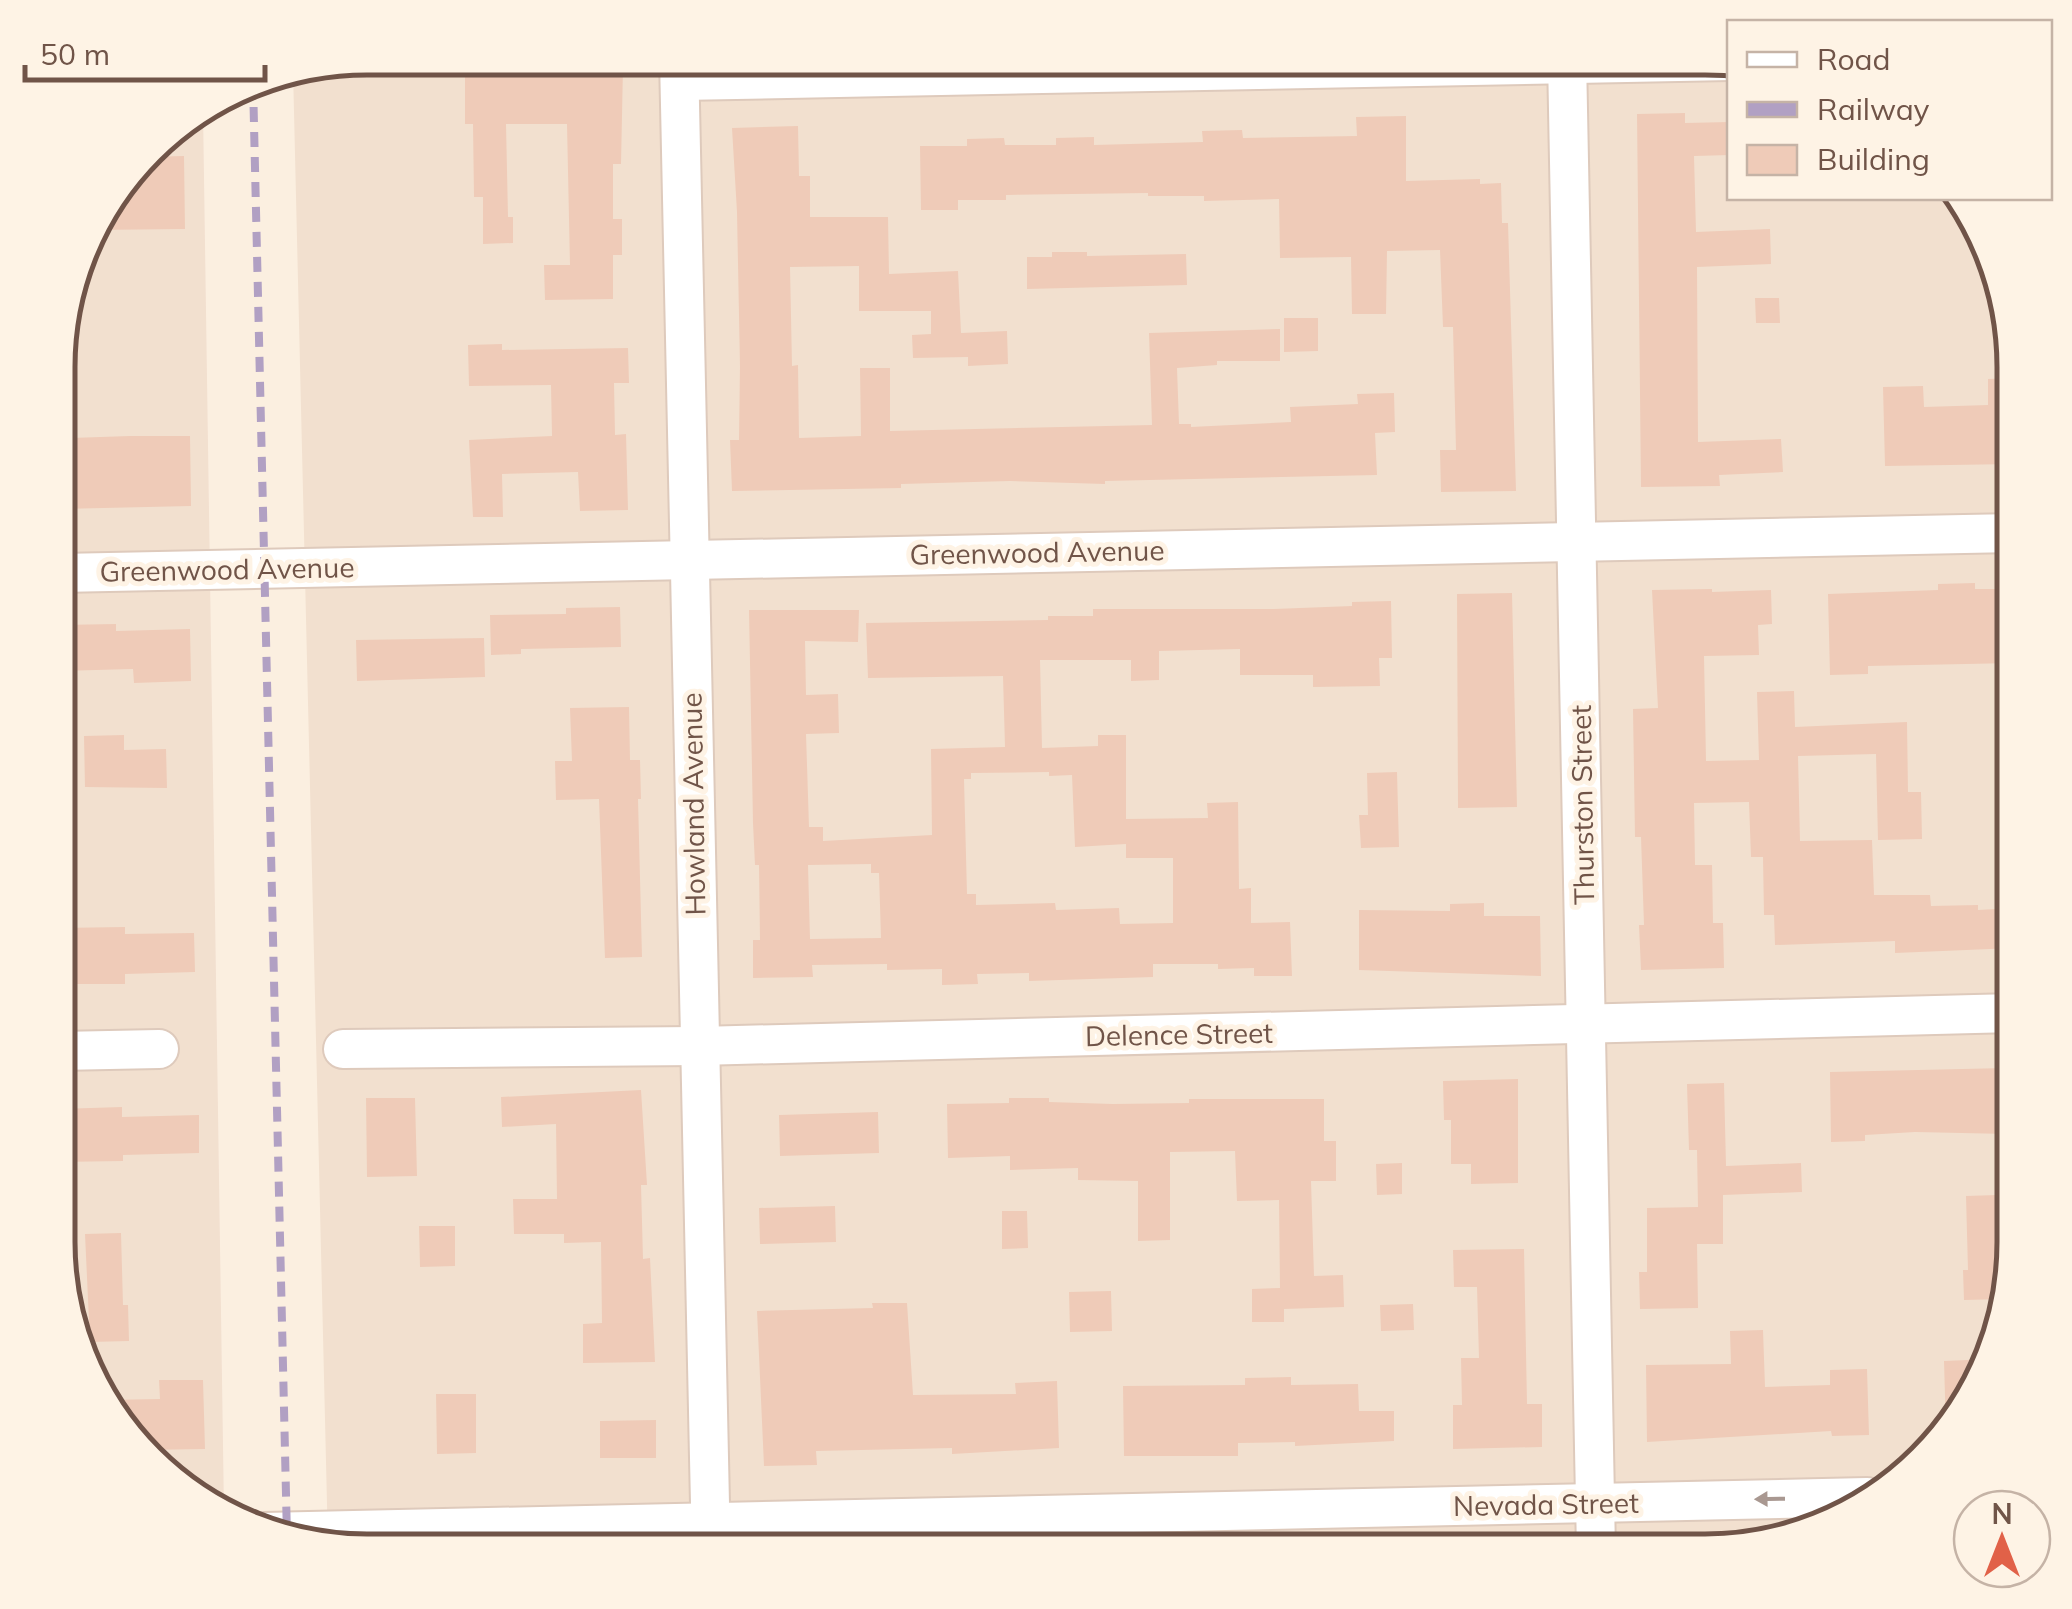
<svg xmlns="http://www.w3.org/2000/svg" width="2072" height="1609" font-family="Mulish,sans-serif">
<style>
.residential{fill:#f2e0cf}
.building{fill:#efcbb8;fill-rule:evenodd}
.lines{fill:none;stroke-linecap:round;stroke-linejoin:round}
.minor-casing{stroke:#decabc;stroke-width:42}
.minor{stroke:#fff;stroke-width:38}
.rail{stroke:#b1a0c3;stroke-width:8;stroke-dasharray:15 10;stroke-linecap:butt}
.oneway{fill:#a99891}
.labels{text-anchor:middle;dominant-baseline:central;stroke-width:10;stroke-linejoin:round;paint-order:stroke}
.street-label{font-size:28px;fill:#705448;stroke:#fef3e5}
.rim{fill:none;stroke:#705448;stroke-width:5}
</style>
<rect width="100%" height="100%" fill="#fbefe0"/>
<g class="residential">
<polygon points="367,58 1725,58 1730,59 1730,198 1958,198 1983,231 2014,366 2014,1263 1991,1361 1937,1447 1824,1528 1705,1551 347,1551 328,1546 293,70"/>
<polygon points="203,111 224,1512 162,1474 90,1380 58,1263 60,326 99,213 163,134"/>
</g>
<g class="building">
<polygon points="465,62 512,62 512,68 623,67 621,164 613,164 613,219 622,219 622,255 613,255 613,299 545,300 544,265 570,265 567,124 506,124 508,217 513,217 513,243 483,244 483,197 474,197 473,124 465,124"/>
<polygon points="1685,113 1685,123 1730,122 1730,155 1694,156 1696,232 1770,229 1771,264 1697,267 1698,442 1781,439 1783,472 1719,475 1720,486 1641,487 1637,114"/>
<polygon points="1406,116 1406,181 1480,179 1480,184 1501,183 1502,223 1508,223 1516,491 1441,492 1440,450 1456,450 1453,327 1443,327 1440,250 1387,251 1386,314 1352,314 1351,257 1280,258 1279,199 1204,201 1204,196 1148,196 1148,193 1006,195 1006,200 958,200 958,210 921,210 920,146 967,146 967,139 1004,138 1005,145 1056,145 1056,138 1094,137 1094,145 1203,142 1202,131 1242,130 1243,138 1357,136 1356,117"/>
<polygon points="798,126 799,176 810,176 810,217 888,217 889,274 958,271 961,333 1007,331 1008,364 968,366 968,357 913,358 912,335 931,334 931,311 859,311 859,266 790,267 792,366 798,365 799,438 861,436 860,368 890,368 890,431 1152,425 1149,333 1280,329 1280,361 1217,361 1217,365 1177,368 1179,424 1191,424 1191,427 1291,422 1290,407 1358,404 1357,394 1394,393 1395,432 1375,433 1377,475 1105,481 1105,484 1010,481 901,484 901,488 732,491 730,440 739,440 740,366 737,212 732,128"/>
<polygon points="184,156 185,229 93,230 99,213 144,157"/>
<polygon points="1052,252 1087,252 1087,256 1186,254 1187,285 1027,289 1027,257 1052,257"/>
<polygon points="1755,298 1779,298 1780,323 1756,323"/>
<polygon points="1284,318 1318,318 1318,351 1284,352"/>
<polygon points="502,344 502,350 628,348 629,383 614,383 615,435 626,434 628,510 580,511 578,472 502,474 503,517 473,517 469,440 552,436 551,385 469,386 468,345"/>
<polygon points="2014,378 2014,464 1885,466 1883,387 1923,386 1924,407 1988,405 1988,379"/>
<polygon points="130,436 190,436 191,506 60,509 60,462 72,462 71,438"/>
<polygon points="1975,583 1975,589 2014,589 2014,663 1868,666 1868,674 1830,675 1828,594 1938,590 1938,584"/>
<polygon points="1712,589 1712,592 1771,590 1772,624 1758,625 1759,655 1704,656 1706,761 1759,760 1757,692 1794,691 1795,727 1907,722 1908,792 1921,792 1922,839 1878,840 1876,754 1798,756 1800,841 1872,840 1874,895 1930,895 1931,906 1978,905 1978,910 2014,908 2014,948 1895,953 1895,941 1775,945 1774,915 1764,915 1763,857 1751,857 1749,802 1694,803 1695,865 1712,865 1713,923 1723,923 1724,968 1641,970 1639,925 1644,925 1641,837 1635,837 1633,709 1658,708 1652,590"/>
<polygon points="1512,593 1517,807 1458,808 1457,594"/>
<path d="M1391 601 1392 658H1379L1380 686 1313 687V675H1240V649L1159 651V680L1131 681V660H1040L1042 748 1098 746V735H1126V819L1208 818 1207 803 1238 802 1239 889 1251 888V923L1290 922 1292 976H1254V968L1218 969V964H1153V977L1029 981V973L977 974 978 984 942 985V969L887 970V964L812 965 813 977 753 978V940H760L759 865H755L753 823 749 610H859L858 642 805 641 806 695 838 694 839 733 806 734 809 827H823V841L932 835 931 749 1005 747 1003 676 868 678 866 623 1048 620V616H1093V609H1274L1352 606V602ZM1049 772V776L1072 775 1075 847 1126 844V858H1173V923L1120 924 1119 908 1056 910 1055 903 976 905V894H967L964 779H971V773ZM871 864V873H879L881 938 810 939 808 865Z"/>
<polygon points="620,607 621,647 521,649 521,654 491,655 490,615 566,614 566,608"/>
<polygon points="116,624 116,631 190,629 191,681 134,683 133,669 59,671 60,625"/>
<polygon points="484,638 485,677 357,681 356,640"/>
<polygon points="629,707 630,760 640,760 641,799 638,799 642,957 605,958 599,799 556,800 555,761 572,761 570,708"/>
<polygon points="124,735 124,750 166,749 167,788 85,787 84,736"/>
<polygon points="1397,772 1399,847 1361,848 1359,815 1368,815 1367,773"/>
<polygon points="1484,903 1484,916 1540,916 1541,976 1359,970 1359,910 1450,911 1450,904"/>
<polygon points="125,927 125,934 194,933 195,972 125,974 125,984 59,984 59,928"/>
<polygon points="2006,1068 2008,1134 1915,1132 1865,1135 1865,1141 1831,1142 1830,1072"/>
<polygon points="1518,1079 1518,1183 1471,1184 1471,1164 1451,1164 1451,1120 1444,1120 1443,1081"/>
<polygon points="1724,1083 1726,1166 1801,1163 1802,1192 1723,1195 1723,1244 1697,1244 1698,1308 1640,1309 1639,1272 1647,1272 1647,1208 1698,1207 1697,1150 1689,1150 1687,1084"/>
<polygon points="641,1090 647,1185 641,1185 643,1259 650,1258 655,1362 583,1363 583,1324 602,1323 601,1242 564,1243 564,1234 514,1234 513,1199 557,1199 556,1124 502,1127 501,1097"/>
<polygon points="366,1098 415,1098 417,1176 367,1177"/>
<polygon points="1009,1098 1049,1098 1049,1102 1113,1104 1189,1103 1189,1099 1324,1099 1324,1141 1336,1141 1336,1181 1311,1181 1314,1276 1343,1275 1344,1307 1284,1309 1284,1322 1252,1322 1252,1289 1280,1288 1279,1200 1237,1201 1235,1151 1170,1152 1170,1240 1138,1241 1138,1181 1078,1180 1078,1168 1010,1170 1010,1156 948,1158 947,1104 1009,1103"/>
<polygon points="122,1107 122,1117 199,1115 199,1153 123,1155 123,1161 58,1162 59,1109"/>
<polygon points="878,1112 879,1153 780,1156 779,1115"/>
<polygon points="1402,1163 1402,1194 1377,1195 1376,1164"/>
<polygon points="1997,1195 2000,1269 2012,1268 2005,1299 1964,1300 1963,1270 1968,1270 1966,1196"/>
<polygon points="835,1206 836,1242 760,1244 759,1208"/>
<polygon points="1002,1211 1027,1211 1028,1248 1002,1249"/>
<polygon points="419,1226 455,1226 455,1266 420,1267"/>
<polygon points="121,1233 123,1305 128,1305 129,1341 90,1342 85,1234"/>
<polygon points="1524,1249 1527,1404 1542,1404 1542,1447 1453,1449 1453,1405 1462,1405 1461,1358 1479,1358 1477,1287 1454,1287 1453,1250"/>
<polygon points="1111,1291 1112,1331 1070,1332 1069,1292"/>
<polygon points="872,1303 907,1303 913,1395 1016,1394 1015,1383 1057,1381 1059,1448 952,1454 952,1448 816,1451 817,1465 764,1466 757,1311 873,1308"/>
<polygon points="1413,1304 1414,1330 1381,1331 1380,1305"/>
<polygon points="1763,1330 1765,1387 1830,1385 1830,1370 1867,1369 1869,1435 1832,1436 1831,1431 1647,1442 1646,1365 1731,1364 1730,1331"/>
<polygon points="1991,1359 1991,1361 1946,1432 1944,1361"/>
<polygon points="1291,1377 1291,1385 1358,1384 1359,1411 1394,1411 1394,1441 1295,1446 1295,1442 1238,1443 1238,1456 1124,1456 1123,1386 1245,1385 1245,1378"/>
<polygon points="159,1380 203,1380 205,1449 143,1450 105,1400 160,1399"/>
<polygon points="436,1394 476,1394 476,1453 437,1454"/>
<polygon points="656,1420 656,1458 600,1458 600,1421"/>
</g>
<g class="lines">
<g class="minor-casing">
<g id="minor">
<polyline points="679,58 711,1551"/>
<polyline points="1567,58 1596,1551"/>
<polyline points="680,81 1730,61"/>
<polyline points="60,573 2014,533"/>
<polyline points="343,1049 699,1046 2014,1013"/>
<polyline points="59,1051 159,1049"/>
<polyline points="264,1532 1867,1497"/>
</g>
</g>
<use href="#minor" class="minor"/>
<polyline class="rail" points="253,82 287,1537"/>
</g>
<defs><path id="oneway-solid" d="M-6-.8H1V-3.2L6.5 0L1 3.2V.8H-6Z" transform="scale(2.5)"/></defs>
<use class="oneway" href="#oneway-solid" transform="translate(1770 1499) rotate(179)"/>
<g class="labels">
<g class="street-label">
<text transform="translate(1037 552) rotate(-1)">Greenwood Avenue</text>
<text transform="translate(227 569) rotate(-1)">Greenwood Avenue</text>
<text transform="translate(693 804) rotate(-91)">Howland Avenue</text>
<text transform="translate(1582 805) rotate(-91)">Thurston Street</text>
<text transform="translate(1179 1034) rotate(-1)">Delence Street</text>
<text transform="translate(1546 1504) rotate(-1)">Nevada Street</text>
</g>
</g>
<path d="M0 0H2072V1609H0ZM367 75H1705A292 292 0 0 1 1997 367V1242A292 292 0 0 1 1705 1534H367A292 292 0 0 1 75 1242V367A292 292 0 0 1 367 75Z" fill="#fef3e5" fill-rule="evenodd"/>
<path class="rim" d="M367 75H1705A292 292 0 0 1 1997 367V1242A292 292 0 0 1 1705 1534H367A292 292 0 0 1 75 1242V367A292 292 0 0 1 367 75Z"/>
<rect x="1727" y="20" width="325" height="180" fill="#fef3e5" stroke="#c5b3a6" stroke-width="2.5"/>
<rect x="1747" y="52" width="50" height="15" fill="#ffffff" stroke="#c5b3a6" stroke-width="2.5"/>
<text x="1817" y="70" font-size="30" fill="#705448">Road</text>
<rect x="1747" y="102" width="50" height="15" fill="#b1a0c3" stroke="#c5b3a6" stroke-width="2.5"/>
<text x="1817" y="120" font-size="30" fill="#705448">Railway</text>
<rect x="1747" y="145" width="50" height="30" fill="#efcbb8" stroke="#c5b3a6" stroke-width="2.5"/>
<text x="1817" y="170" font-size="30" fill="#705448">Building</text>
<g transform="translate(2002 1539)"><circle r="48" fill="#fef3e5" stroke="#c5b3a6" stroke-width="2.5"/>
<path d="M0-8L18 38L0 25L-18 38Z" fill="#e16148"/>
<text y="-15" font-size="28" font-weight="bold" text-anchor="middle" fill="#705448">N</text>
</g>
<path d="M25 65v15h240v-15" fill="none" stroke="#705448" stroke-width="5"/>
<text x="40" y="65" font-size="30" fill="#705448" stroke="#fef3e5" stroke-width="8" paint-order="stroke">50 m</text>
</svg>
